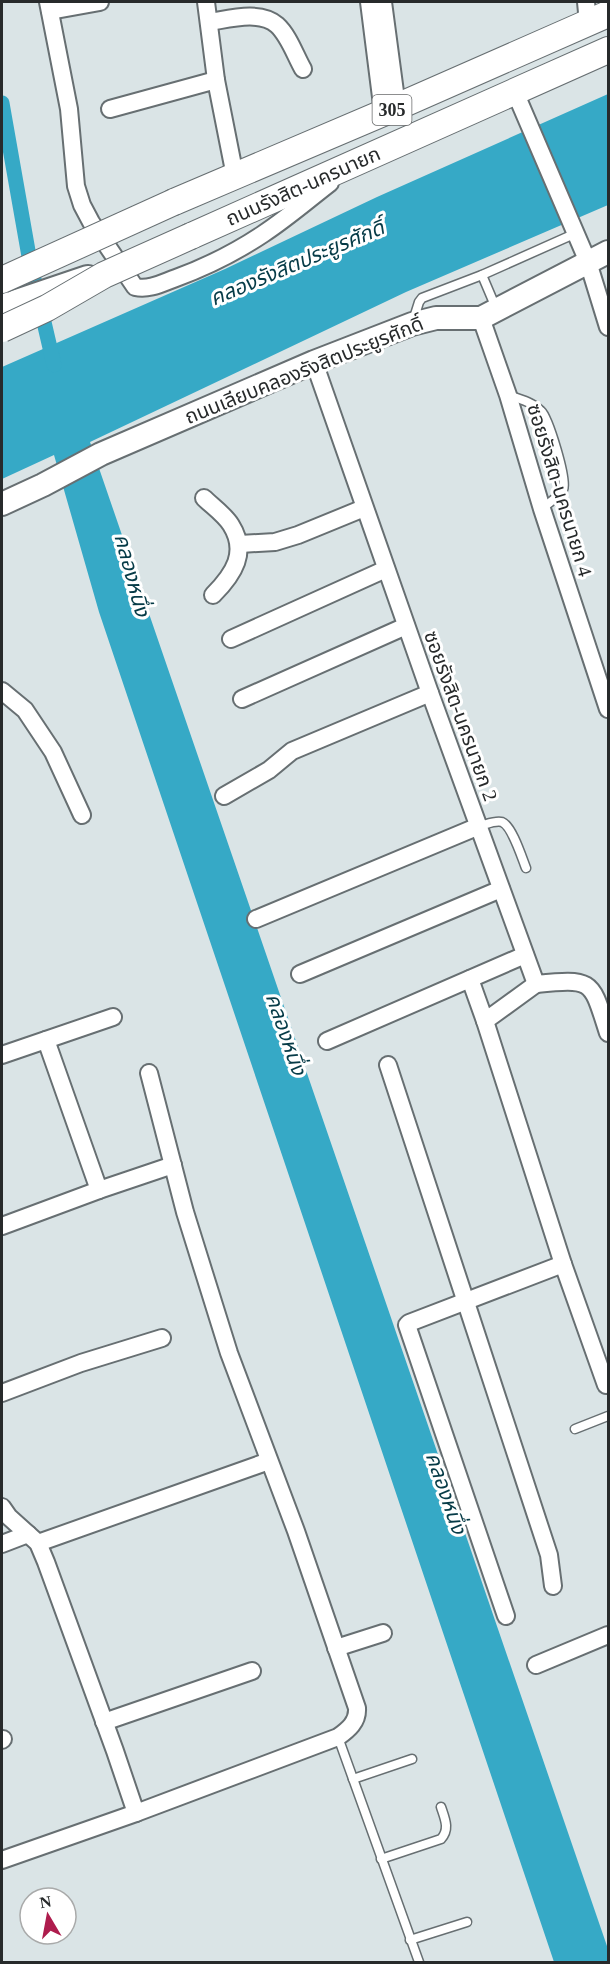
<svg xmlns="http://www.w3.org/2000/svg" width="610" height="1964" font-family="'Times New Roman','Noto Sans Thai',serif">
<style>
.water{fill:#36a9c6}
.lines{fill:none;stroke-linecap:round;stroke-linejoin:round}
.canal{stroke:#36a9c6;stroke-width:15}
.lane-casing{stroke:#676f72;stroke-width:11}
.street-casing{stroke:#676f72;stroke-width:20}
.secondary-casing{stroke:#676f72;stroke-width:26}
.primary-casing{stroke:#676f72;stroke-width:28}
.highway-casing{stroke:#676f72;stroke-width:32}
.lane{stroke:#fff;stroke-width:8}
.street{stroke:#fff;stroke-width:16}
.secondary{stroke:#fff;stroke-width:22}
.primary{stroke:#fff;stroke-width:26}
.highway{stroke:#fff;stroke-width:28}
.primary-bridge-casing{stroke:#676f72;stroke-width:28;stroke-linecap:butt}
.primary-bridge{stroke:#fff;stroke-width:26}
.labels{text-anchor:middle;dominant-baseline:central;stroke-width:6;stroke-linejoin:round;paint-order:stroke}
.shield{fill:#fff;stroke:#686a6b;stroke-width:1.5}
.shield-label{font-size:18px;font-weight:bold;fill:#272a2b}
.street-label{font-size:20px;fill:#272a2b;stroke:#fff}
.water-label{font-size:21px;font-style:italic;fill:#063b47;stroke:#fff}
</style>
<rect width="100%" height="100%" fill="#dae4e6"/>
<polygon class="water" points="608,94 608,205 406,292 90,442 608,1949 608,1962 554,1962 99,612 54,455 2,479 2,367 225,269 377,197"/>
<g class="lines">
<polyline class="canal" points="2,103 30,262 54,365"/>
<g class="lane-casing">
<g id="lane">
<polyline points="482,275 496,308"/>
<polyline points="413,321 419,302 422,298 482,275 574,234"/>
<path d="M508 395C520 399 532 402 541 411 548 417 568 481 563 490 559 497 548 503 542 509"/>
<path d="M479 826C485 825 495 820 502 822 512 826 522 858 526 868"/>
<polyline points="575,1429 608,1416"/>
<polyline points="338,1737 419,1962"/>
<polyline points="353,1779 412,1759"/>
<path d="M381 1859 441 1839C450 1829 445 1819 441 1807"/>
<polyline points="410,1940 467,1922"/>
</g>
</g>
<g class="street-casing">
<g id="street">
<path d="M48 2 69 109 76 186 82 205 91 222 135 287C150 290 162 283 176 278 206 267 236 252 263 234 286 219 308 200 330 183"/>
<polyline points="206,2 216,80 235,176"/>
<polyline points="369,2 383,113"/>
<polyline points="383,2 397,107"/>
<polyline points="586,2 588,23"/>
<polyline points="50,11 100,2"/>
<path d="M209 22C229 19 260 10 277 25 289 36 295 55 303 69"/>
<polyline points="515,92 588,262 608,327"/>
<polyline points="110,109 216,80"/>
<polyline points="481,318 508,395 542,509 608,709"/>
<path d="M314 362 430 693 536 984C594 978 591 980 608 1033"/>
<path d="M204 498C212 506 224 514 231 525 248 552 234 574 213 595"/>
<polyline points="240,544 275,542 298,535 364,508"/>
<polyline points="231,639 386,569"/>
<polyline points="2,691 25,710 53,752 82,815"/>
<polyline points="242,699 406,626"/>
<polyline points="224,796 269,770 292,751 430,693"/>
<polyline points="256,919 479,826"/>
<polyline points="300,974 501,889"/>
<polyline points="470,979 485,1021"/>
<polyline points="536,984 485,1021 563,1264 606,1385"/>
<polyline points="46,1040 99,1190"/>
<polyline points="327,1041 525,955"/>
<polyline points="2,1055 113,1017"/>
<polyline points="388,1065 549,1555 553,1586"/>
<polyline points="2,1226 99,1190 173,1165"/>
<polyline points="2,1393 81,1363 162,1338"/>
<polyline points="2,1507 9,1517 38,1543 46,1562 115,1751 136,1813"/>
<polyline points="38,1543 269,1461"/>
<polyline points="2,1544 28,1534"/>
<polyline points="506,1616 407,1325 409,1323 563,1264"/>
<polyline points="336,1648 383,1633"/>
<polyline points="536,1665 608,1635"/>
<polyline points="104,1722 252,1671"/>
<polyline points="2,1740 3,1739"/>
<path d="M2 1860 136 1813 338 1737C348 1730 358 1722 357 1708L296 1531 229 1353 185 1212 149 1073"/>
</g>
</g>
<g class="secondary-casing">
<polyline id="secondary" points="2,504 43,485 101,454 314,362 412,324 436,318 481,318 608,252"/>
</g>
<g class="primary-casing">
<g id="primary">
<polyline points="174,202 383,113 608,14"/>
<polyline points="191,236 608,50"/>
</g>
</g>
<g class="highway-casing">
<polyline id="highway" points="2,309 88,280"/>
</g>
<use href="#lane" class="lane"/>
<use href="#street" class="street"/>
<use href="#secondary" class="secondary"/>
<use href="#primary" class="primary"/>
<use href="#highway" class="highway"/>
<g class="primary-bridge-casing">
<g id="primary-bridge">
<polyline points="2,280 174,202"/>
<polyline points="2,329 47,308 104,275 191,236"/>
</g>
</g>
<use href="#primary-bridge" class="primary-bridge"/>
</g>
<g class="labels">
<rect class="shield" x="372.5" y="95" width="39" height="30" rx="4.5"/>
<g class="shield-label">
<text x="392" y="110">305</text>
</g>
<g class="street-label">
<text transform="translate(303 186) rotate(-24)">ถนนรังสิต-นครนายก</text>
<text transform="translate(304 370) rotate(-22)">ถนนเลียบคลองรังสิตประยูรศักดิ์</text>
<text transform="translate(560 490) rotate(73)">ซอยรังสิต-นครนายก 4</text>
<text transform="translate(461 716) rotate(70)">ซอยรังสิต-นครนายก 2</text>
</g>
<g class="water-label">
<text transform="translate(297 263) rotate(-23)">คลองรังสิตประยูรศักดิ์</text>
<text transform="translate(132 575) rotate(75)">คลองหนึ่ง</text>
<text transform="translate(286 1034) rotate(71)">คลองหนึ่ง</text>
<text transform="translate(446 1493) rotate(71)">คลองหนึ่ง</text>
</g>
</g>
<rect width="610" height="1964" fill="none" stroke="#272a2b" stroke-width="6"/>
<g transform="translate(48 1916) rotate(350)"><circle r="28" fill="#ffffff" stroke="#a9aaaa" stroke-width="1.5"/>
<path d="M0-4.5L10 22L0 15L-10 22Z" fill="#ae1c4d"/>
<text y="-9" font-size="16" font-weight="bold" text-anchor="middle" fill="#272a2b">N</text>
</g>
</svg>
